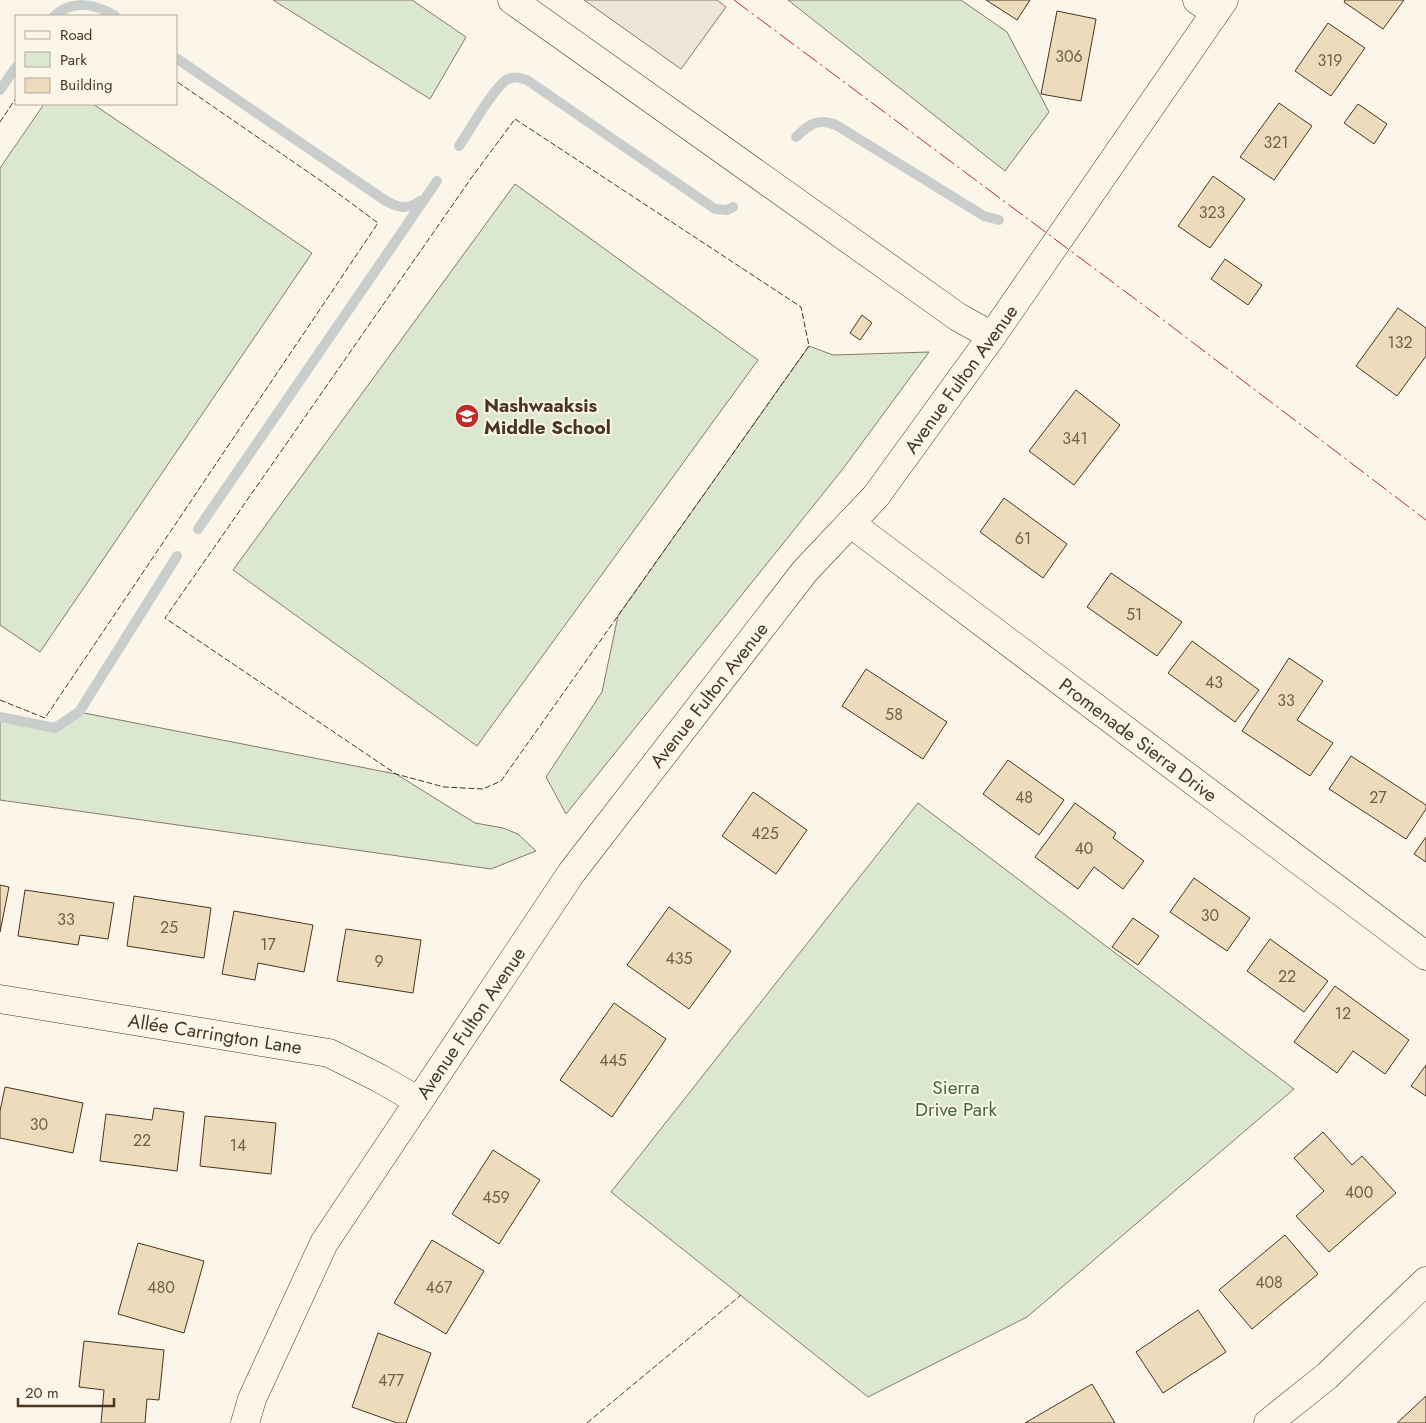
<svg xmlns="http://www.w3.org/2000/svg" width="1426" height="1423" font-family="Jost,sans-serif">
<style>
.green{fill:#dce7d0;stroke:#887966}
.parking{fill:#ede7d9;stroke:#887966}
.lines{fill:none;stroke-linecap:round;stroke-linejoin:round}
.stream{stroke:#c9cecd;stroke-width:10}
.building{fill:#ecdcbc;stroke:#4a3520}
.minor-casing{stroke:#4a3520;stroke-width:29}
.tertiary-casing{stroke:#4a3520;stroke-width:29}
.minor{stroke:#fbf6e9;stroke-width:28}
.tertiary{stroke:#fbf6e9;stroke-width:28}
.fence{stroke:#4a3520;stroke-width:1;stroke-dasharray:6 2.5;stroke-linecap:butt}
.power{stroke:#c62828;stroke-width:1;stroke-dasharray:18 4 2.5 4;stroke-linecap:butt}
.labels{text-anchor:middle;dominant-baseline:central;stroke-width:4;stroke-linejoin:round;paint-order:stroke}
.number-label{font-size:16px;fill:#725f47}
.street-label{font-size:19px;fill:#4a3520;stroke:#fbf6e9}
.poi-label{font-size:19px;font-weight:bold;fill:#4a3520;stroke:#fbf6e9;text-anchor:start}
.park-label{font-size:19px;fill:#436837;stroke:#fbf6e9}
</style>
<rect width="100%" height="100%" fill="#fbf6e9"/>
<g class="green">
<polygon points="273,0 412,0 466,37 430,99"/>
<polygon points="788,0 961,0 1007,32 1049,112 1005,171"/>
<polygon points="44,104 93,104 312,253 40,652 0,625 0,168"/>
<polygon points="515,184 758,360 477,746 233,570"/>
<polygon points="809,346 833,355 929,352 842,470 566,814 546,777 602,692 618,616"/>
<polygon points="79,712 396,774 475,823 503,828 518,834 536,851 491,869 0,800 0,717 55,728"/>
<polygon points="918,803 1294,1089 1027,1317 868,1397 611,1192"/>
</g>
<polygon class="parking" points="584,0 717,0 726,7 681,69"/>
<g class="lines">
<g class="stream">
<path d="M54 16C72 0 95 3 115 16"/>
<path d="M176 58 386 201C399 208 408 210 420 201"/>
<polyline points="0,90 16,67"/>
<path d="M796 137C809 124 818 118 836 125L984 216 999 220"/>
<path d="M459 146C469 132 495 85 508 79 515 76 520 78 527 80L715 209 727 210 733 207"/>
<polyline points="198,529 437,181"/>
<polyline points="0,717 55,728 79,712 177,556"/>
</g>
</g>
<g class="building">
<polygon points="986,0 1030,0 1017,20"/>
<polygon points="1345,0 1404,0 1383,29 1344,2"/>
<polygon points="1057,11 1096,19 1081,101 1041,94"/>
<polygon points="1328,23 1365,48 1331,96 1295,71"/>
<polygon points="1279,103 1312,126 1274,180 1240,157"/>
<polygon points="1358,104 1387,124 1374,144 1344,123"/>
<polygon points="1213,176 1245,199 1210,248 1178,226"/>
<polygon points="1225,259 1262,285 1248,305 1211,279"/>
<polygon points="1398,308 1426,328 1426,356 1397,396 1356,366"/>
<polygon points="862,315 872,323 860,340 850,333"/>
<polygon points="1076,390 1120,425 1074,485 1029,451"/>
<polygon points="1004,498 1067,544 1043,578 980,532"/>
<polygon points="1111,573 1182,622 1157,656 1087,607"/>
<polygon points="1192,641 1259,690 1235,722 1168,673"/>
<polygon points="1289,658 1323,681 1297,720 1333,743 1310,776 1242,731"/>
<polygon points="866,669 947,722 923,759 842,706"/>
<polygon points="1351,756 1426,805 1426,809 1406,839 1329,789"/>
<polygon points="1008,760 1064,800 1039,835 983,794"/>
<polygon points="753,792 807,830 776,874 722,836"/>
<polygon points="1075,803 1116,833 1113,838 1144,861 1123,889 1094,867 1078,889 1035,857"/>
<polygon points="1426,837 1426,862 1414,854"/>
<polygon points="1194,878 1250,918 1227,951 1170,912"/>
<polygon points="0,885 9,887 0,932"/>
<polygon points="25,890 114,903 108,939 80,935 78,945 18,936"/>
<polygon points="134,896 211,908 204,958 127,946"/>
<polygon points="669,907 731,951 689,1009 627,965"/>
<polygon points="234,911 313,925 304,972 258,963 255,980 222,974"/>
<polygon points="1133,918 1159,936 1138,965 1112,947"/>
<polygon points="346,929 421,940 413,993 337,981"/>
<polygon points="1270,939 1328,981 1304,1012 1247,971"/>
<polygon points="1335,986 1409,1040 1385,1074 1353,1051 1337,1073 1294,1042"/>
<polygon points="614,1003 666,1039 612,1117 560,1080"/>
<polygon points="1426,1065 1426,1096 1411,1086"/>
<polygon points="5,1087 83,1103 73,1153 0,1138 0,1111"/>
<polygon points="154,1108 184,1112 177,1171 100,1161 106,1114 152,1120"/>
<polygon points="205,1116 276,1123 271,1174 200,1166"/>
<polygon points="1323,1132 1352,1165 1362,1156 1396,1193 1329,1252 1296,1216 1324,1191 1294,1158"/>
<polygon points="493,1150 540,1180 499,1244 452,1214"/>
<polygon points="1285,1235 1318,1274 1252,1329 1219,1290"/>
<polygon points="432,1240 484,1271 446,1334 394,1303"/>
<polygon points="138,1243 204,1261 184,1333 118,1314"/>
<polygon points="1198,1310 1226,1352 1163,1393 1136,1352"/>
<polygon points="378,1333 431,1353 406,1423 397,1423 352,1407"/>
<polygon points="84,1341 164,1350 159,1400 147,1399 145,1423 101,1423 104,1390 79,1387"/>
<polygon points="1092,1384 1115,1423 1025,1423"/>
<polygon points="1426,1396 1426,1423 1397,1423"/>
</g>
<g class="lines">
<g class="minor-casing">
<g id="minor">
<polyline points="512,0 958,317 992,336"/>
<polyline points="1197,0 1215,13"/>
<polyline points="850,523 1426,956"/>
<polyline points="0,999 329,1053 379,1078 419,1101"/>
<polyline points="1268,1423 1327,1376 1426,1281"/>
</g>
</g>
<g class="tertiary-casing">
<polyline id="tertiary" points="245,1423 252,1399 324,1243 572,872 805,571 876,496 992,336 1224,0"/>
</g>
<use href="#minor" class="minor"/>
<use href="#tertiary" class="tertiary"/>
<g class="fence">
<polygon points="515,119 801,307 809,346 501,781 483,789 444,787 396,774 165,618 472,177"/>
<polyline points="0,122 16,98"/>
<polyline points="0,700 45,718 378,223 324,183 176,81"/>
<polyline points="587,1423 741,1295"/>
</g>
<polyline class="power" points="734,0 1150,310 1426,520"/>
</g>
<defs>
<g id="school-disc" transform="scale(1.25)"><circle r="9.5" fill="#c62828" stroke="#fbf6e9"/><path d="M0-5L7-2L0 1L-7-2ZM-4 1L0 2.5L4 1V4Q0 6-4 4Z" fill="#fff"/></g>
</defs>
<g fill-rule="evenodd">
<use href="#school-disc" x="467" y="416"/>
</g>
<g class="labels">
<g class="number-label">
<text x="1069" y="56">306</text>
<text x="1330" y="60">319</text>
<text x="1276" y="142">321</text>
<text x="1212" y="212">323</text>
<text x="1400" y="342">132</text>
<text x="1075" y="438">341</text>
<text x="1023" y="538">61</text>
<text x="1134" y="614">51</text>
<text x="1214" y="682">43</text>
<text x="1286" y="700">33</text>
<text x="894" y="714">58</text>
<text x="1024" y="797">48</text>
<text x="1378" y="797">27</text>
<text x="765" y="833">425</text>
<text x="1084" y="848">40</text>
<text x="1210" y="915">30</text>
<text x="66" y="919">33</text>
<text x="169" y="927">25</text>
<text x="268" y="944">17</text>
<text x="679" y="958">435</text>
<text x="379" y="961">9</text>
<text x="1287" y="976">22</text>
<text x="1343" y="1013">12</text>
<text x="613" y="1060">445</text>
<text x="39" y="1124">30</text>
<text x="142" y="1140">22</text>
<text x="238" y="1145">14</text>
<text x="1359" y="1192">400</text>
<text x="496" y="1197">459</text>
<text x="1269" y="1282">408</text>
<text x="161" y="1287">480</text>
<text x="439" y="1287">467</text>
<text x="391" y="1380">477</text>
</g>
<g class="street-label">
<text transform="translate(961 379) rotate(-54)">Avenue Fulton Avenue</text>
<text transform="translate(709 695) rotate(-52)">Avenue Fulton Avenue</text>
<text transform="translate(1138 740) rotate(37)">Promenade Sierra Drive</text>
<text transform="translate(471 1023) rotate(-56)">Avenue Fulton Avenue</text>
<text transform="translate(215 1034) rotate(9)">Allée Carrington Lane</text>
</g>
<g class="poi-label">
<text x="484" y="405">Nashwaaksis<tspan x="484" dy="22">Middle School</tspan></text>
</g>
<g class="park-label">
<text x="956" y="1087">Sierra<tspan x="956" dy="22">Drive Park</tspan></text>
</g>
</g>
<rect x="15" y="15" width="162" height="90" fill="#fbf6e9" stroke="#b4a999"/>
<rect x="25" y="31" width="25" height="8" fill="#fbf6e9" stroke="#b4a999"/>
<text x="60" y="40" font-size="15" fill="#4a3520">Road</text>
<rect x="25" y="52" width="25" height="15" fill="#dce7d0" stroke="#b4a999"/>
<text x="60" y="65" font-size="15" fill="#4a3520">Park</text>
<rect x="25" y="78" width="25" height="15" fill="#ecdcbc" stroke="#b4a999"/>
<text x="60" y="90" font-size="15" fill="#4a3520">Building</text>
<path d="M18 1398v8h96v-8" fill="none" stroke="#4a3520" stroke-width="2.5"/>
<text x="25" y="1398" font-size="15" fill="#4a3520" stroke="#fbf6e9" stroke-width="4" paint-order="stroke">20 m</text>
</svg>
